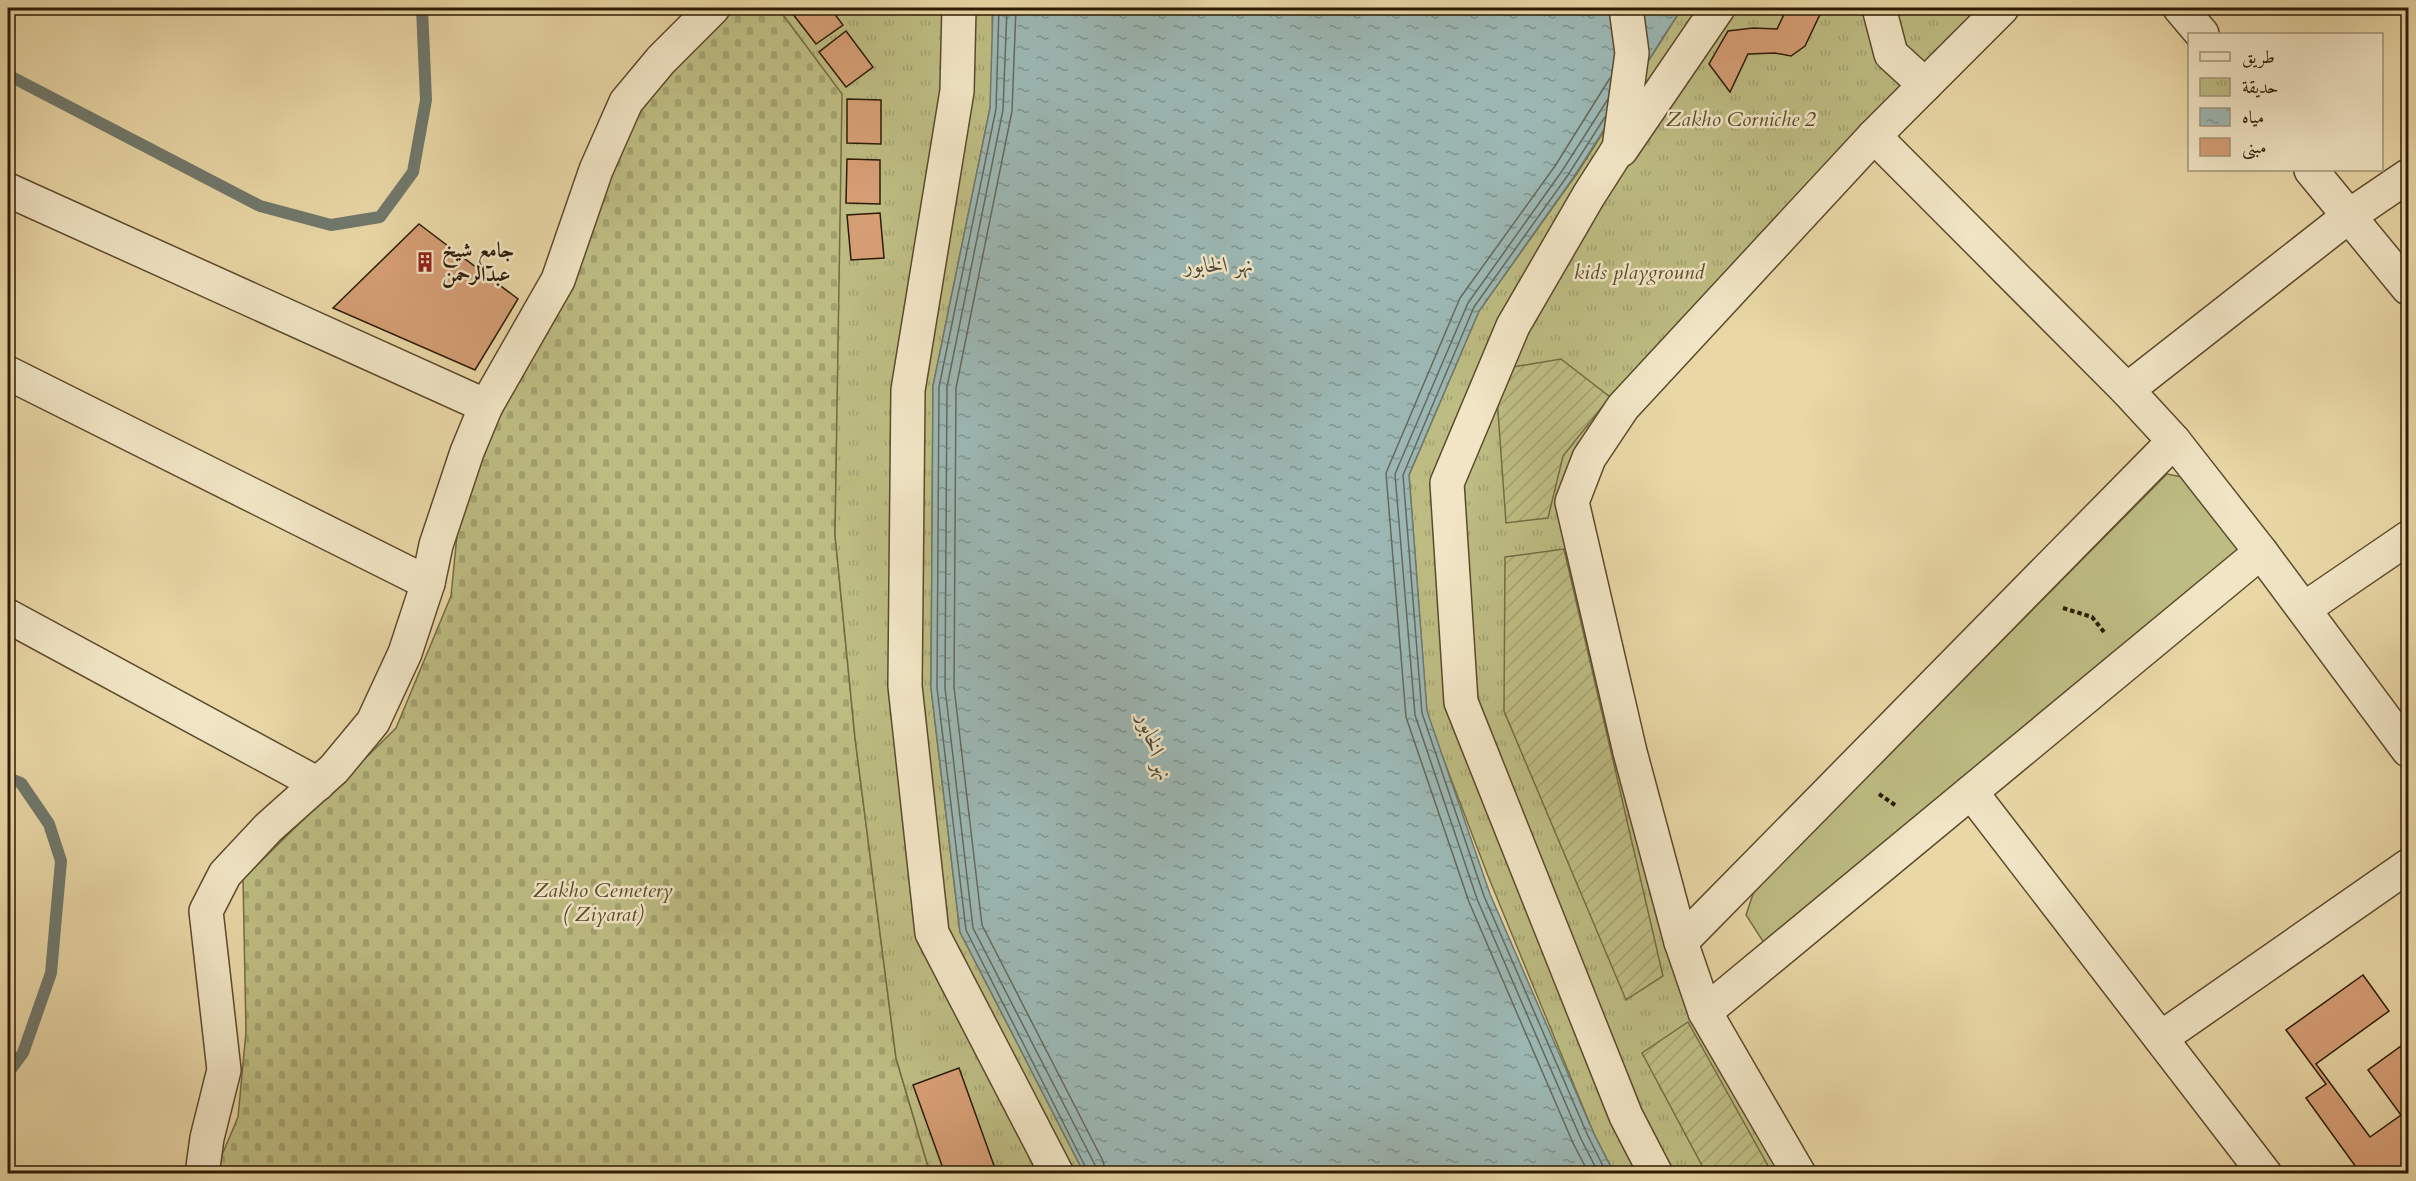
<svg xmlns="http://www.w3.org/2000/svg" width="2416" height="1181" font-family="Cardo,Amiri,serif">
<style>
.grass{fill:#bdbc82;stroke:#756c43;stroke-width:1.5}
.cemetery{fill:url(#cemetery-stones);stroke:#756c43;stroke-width:1.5}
.park{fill:url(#park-tufts);stroke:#756c43;stroke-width:1.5}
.garden{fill:url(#garden-furrows);stroke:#756c43;stroke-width:1.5}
.water{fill:url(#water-ripples);stroke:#70796d;stroke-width:1.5}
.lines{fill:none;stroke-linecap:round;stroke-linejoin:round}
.shore{stroke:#64695c;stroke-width:1.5}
.stream{stroke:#70796d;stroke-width:12}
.building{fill:#d69e75;stroke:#2d1b04;stroke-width:1.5}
.minor-casing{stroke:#5c4a2c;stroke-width:36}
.path{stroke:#2d1b04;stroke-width:4;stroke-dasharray:4.5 3;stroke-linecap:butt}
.minor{stroke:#f1e5c5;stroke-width:33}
.labels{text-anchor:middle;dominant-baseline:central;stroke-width:5;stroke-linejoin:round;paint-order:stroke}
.park-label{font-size:21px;font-style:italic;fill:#584b2a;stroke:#f1e5c5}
.poi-label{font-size:21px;font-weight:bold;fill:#2d1b04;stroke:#f1e5c5;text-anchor:start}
.water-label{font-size:22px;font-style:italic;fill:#4e4a39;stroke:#f1e5c5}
</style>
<defs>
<pattern id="cemetery-stones" width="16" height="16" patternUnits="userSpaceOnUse" patternTransform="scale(1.5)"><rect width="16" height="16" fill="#bdbc82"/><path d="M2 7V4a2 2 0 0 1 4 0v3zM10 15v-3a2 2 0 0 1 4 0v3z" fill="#a3a16f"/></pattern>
<pattern id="park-tufts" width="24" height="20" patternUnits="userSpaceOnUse" patternTransform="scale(1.5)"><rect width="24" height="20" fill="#bdbc82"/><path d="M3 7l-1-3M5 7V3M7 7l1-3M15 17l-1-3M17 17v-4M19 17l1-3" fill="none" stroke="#a3a16f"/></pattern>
<pattern id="garden-furrows" width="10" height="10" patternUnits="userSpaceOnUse" patternTransform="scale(1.5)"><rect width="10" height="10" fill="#bdbc82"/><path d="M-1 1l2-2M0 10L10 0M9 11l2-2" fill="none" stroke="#a3a16f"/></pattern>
<pattern id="water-ripples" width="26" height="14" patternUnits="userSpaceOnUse" patternTransform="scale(1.5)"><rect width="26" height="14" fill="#9cb7b3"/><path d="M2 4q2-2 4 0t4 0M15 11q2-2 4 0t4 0" fill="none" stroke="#80948f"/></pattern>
</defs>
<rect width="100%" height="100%" fill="#e9d7a6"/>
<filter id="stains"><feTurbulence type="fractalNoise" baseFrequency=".00333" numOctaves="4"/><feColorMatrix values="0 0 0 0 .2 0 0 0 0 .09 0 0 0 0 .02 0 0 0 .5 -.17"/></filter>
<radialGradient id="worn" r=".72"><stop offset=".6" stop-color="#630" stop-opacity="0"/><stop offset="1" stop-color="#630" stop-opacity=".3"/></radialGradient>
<polygon class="grass" points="2167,474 2182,477 2243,550 1764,943 1746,915 1754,891"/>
<polygon class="cemetery" points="717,8 778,8 843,94 835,535 855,738 896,1058 930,1173 214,1174 238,1117 246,1032 243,879 396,728 451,596 459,515 482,429 645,79"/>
<g class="park">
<polygon points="778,8 992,8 994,89 933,386 931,688 960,932 1084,1173 930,1173 896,1058 855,738 835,535 842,94"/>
<polygon points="1682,8 2002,8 1623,407 1572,502 1681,942 1799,1173 1614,1173 1594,1134 1488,876 1427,716 1409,475 1479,311 1578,172"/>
</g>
<g class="garden">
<polygon points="1561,359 1610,397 1563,456 1548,518 1506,523 1495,370"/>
<polygon points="1564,549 1663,976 1626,1000 1504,711 1505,557"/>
<polygon points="1688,1022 1772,1173 1706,1173 1642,1053"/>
</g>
<polygon class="water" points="993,8 1682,8 1573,178 1479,311 1409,475 1427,711 1490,894 1594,1134 1614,1173 1084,1173 960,932 931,688 933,386 990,108"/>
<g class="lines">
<g class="shore">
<polyline points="999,8 996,109 939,387 937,688 966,930 1089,1174"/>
<polyline points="1007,8 1003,110 947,387 945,688 973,928 1095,1165 1097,1174"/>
<polyline points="1016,8 1012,111 956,388 954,687 982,925 1103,1161 1106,1174"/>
<polyline points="1605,117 1568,175 1474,307 1403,475 1422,713 1484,896 1588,1136 1607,1174"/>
<polyline points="1589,1174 1573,1143 1469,902 1406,717 1386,473 1460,298 1555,166 1610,78"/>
<polyline points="1599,1174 1581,1139 1477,899 1415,715 1395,474 1468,303 1562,171 1608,99"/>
</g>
<g class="stream">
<polyline points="8,75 260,206 331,225 380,217 413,172 426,100 422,8"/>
<polyline points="8,778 21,783 49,824 61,861 51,973 23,1053 8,1073"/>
</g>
</g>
<g class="building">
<polygon points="791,8 830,8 843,25 816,44 789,9"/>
<polygon points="1787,8 1823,8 1805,46 1791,56 1775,53 1748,54 1730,92 1709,64 1728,31 1753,28 1777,29"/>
<polygon points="846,31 873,67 846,87 819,52"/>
<polygon points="847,99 881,100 881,144 847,143"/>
<polygon points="847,159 880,160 880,204 846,203"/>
<polygon points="880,213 884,258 851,260 847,215"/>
<polygon points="419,224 518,299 475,370 333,308"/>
<polygon points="2363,975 2389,1011 2316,1064 2370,1137 2401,1115 2368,1070 2408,1041 2408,1174 2361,1174 2306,1098 2326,1084 2286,1030"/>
<polygon points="959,1068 997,1174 945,1174 913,1085"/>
</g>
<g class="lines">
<g class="minor-casing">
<g id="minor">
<polyline points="959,8 957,91 908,390 905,686 932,933 1057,1174"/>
<polyline points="1626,8 1632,53 1619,148 1589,195 1513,326 1447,483 1461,702 1626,1116 1656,1174"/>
<polyline points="1879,8 1891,54 1925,85"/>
<polyline points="2180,8 2202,34"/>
<polyline points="1874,136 2127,390 2174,441 2261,552 2408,750"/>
<polyline points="1621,150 1718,8"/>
<polyline points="2311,170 2408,288"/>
<polyline points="8,190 486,406"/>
<polyline points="8,373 428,583"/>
<polyline points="2127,390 2349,216 2408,176"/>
<polyline points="2304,609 2408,538"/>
<polyline points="8,616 318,784"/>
<polyline points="1971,792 2265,1174"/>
<polyline points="1681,942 2174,441"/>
<polyline points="1705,1012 2261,552"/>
<polyline points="2161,1038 2408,866"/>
<polyline points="202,1174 207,1138 224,1070 206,911 225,874 268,828 334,769 373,722 405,653 428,583 436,545 467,452 486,406 558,280 596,170 626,102 661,60 713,8"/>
<polyline points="1799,1174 1705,1012 1681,942 1630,752 1572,502 1589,458 1623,407 1874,136 2002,8"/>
</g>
</g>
<g class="path">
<polyline points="2063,608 2092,617 2104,632"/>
<polyline points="1879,794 1895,805"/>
</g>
<use href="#minor" class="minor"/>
</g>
<defs>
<g id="building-bare" transform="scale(1.62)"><path d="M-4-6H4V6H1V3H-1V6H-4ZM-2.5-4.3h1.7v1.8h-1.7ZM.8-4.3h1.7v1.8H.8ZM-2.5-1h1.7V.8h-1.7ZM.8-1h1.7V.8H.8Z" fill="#8f2418" stroke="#f1e5c5" stroke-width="2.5" paint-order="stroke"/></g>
</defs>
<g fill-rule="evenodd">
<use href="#building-bare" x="425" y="262"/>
</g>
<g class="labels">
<g class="park-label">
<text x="1741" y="119">Zakho Corniche 2</text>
<text x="1639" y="272">kids playground</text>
<text x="603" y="890">Zakho Cemetery<tspan x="603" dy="24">( Ziyarat)</tspan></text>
</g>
<g class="poi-label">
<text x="442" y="250">جامع شيخ<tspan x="442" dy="24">عبدالرحمن</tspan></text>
</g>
<g class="water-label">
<text x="1219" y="265">نهر الخابور</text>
<text transform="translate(1155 747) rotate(72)">نهر الخابور</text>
</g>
</g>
<rect width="2416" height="1181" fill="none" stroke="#e9d7a6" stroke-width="30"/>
<rect x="9" y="9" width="2398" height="1163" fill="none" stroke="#2d1b04" stroke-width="3"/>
<rect x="15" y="15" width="2386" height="1151" fill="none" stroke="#2d1b04" stroke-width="1.5"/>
<rect x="2188" y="33" width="195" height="138" fill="#f1e5c5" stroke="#a39478" stroke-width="1.5"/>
<rect x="2200" y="52" width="30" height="9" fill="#f1e5c5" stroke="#a39478" stroke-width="1.5"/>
<text x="2242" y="63" font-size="18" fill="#2d1b04">طريق</text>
<rect x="2200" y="78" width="30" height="18" fill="url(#park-tufts)" stroke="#a39478" stroke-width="1.5"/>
<text x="2242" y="93" font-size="18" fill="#2d1b04">حديقة</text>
<rect x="2200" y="108" width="30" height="18" fill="url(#water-ripples)" stroke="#a39478" stroke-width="1.5"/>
<text x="2242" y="123" font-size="18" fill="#2d1b04">مياه</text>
<rect x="2200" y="138" width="30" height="18" fill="#d69e75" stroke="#a39478" stroke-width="1.5"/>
<text x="2242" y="153" font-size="18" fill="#2d1b04">مبنى</text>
<rect width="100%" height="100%" filter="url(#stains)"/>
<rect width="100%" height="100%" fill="url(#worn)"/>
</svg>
